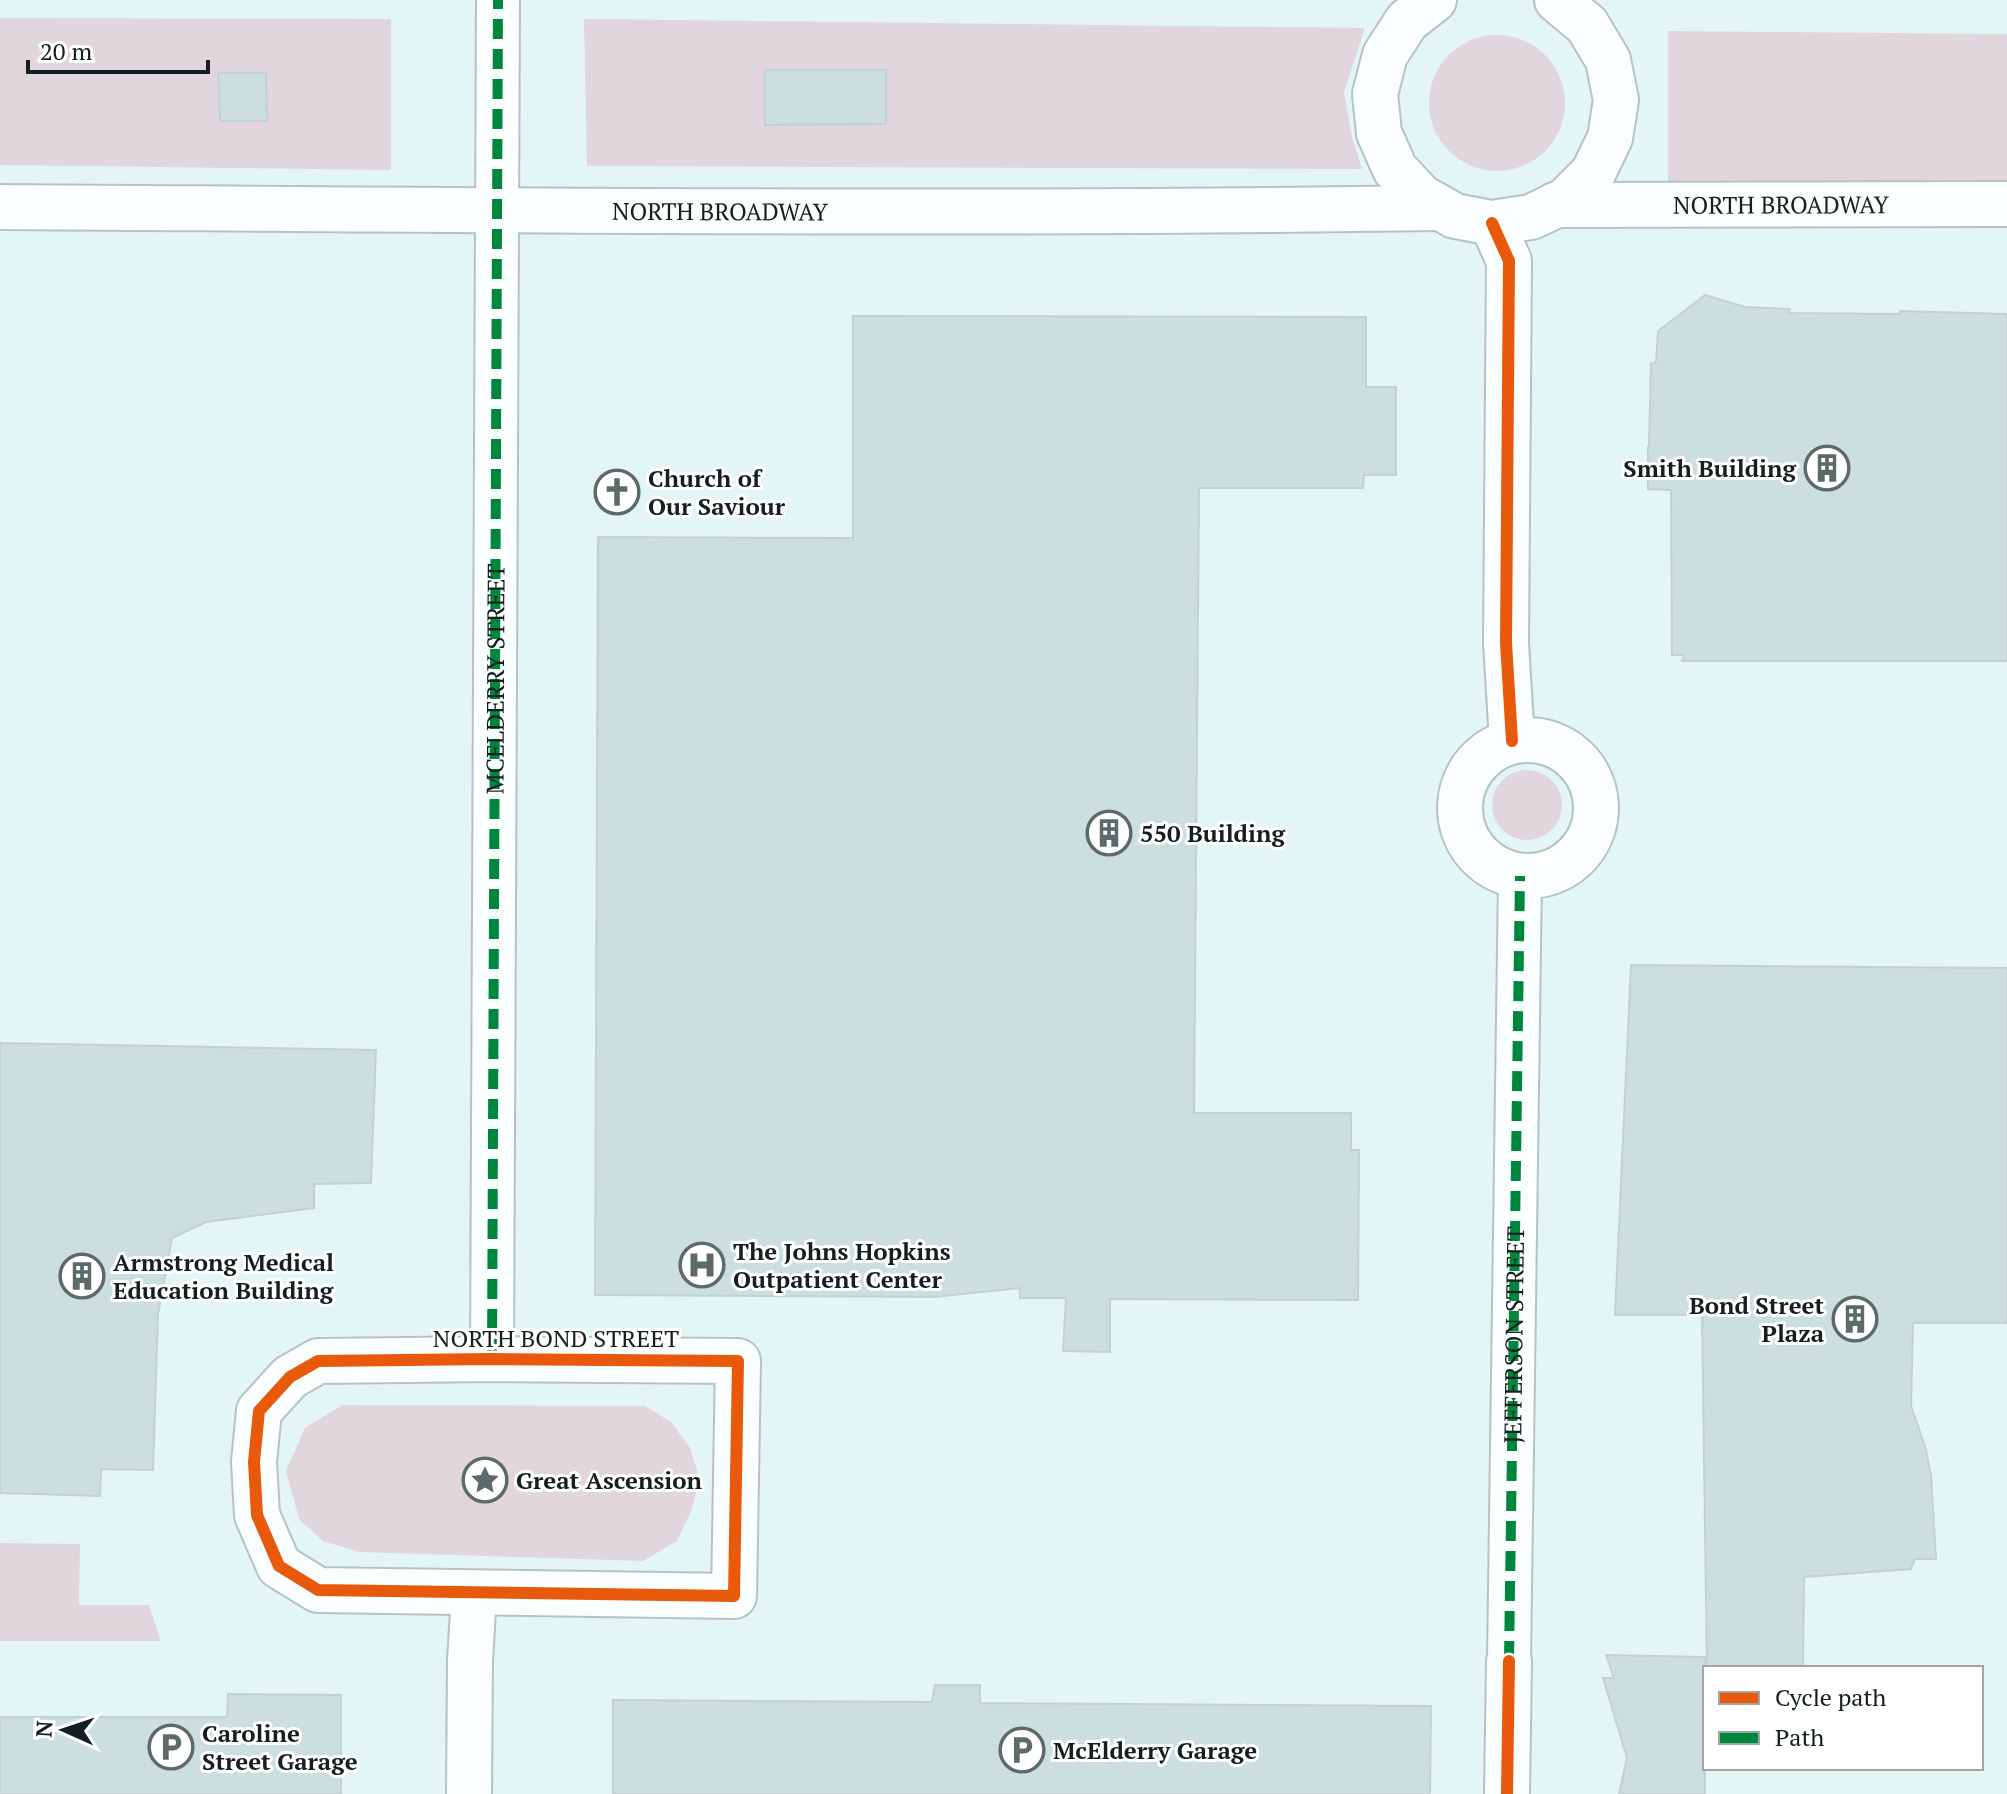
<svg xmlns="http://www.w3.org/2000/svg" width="2007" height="1794" font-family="'PT Serif',serif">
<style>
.green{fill:#e2d6dd}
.building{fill:#cddede;stroke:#c4d1d1;stroke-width:2}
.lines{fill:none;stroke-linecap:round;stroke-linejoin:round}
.pedestrian-casing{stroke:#b6c3c3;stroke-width:46}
.minor-casing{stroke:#b6c3c3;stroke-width:48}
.secondary-casing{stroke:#b6c3c3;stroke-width:48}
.pedestrian{stroke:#fbfefe;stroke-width:42}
.minor{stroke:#fbfefe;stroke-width:44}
.secondary{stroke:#fbfefe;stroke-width:44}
.quiet{stroke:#00873e;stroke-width:10;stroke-dasharray:20 10;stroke-linecap:butt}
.cycleway-casing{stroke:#fff;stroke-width:17}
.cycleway{stroke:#e8590c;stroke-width:12}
.labels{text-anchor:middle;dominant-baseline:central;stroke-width:6;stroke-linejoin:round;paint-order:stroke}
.street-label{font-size:24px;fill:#151f1f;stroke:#fff}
.poi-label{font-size:24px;font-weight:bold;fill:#151f1f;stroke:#fff;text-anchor:start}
</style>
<rect width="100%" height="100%" fill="#e4f5f5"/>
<g class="green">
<polygon points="0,18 391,19 391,170 0,165"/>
<polygon points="584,19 1365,28 1344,92 1352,137 1362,169 587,166"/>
<polygon points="1668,31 2007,34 2007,185 1668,194"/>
<circle cx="1497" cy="103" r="68"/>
<circle cx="1527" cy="805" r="35"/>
<polygon points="342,1405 645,1406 671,1422 690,1448 700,1480 691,1511 677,1541 643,1561 359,1552 323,1541 299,1519 286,1471 305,1428"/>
<polygon points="0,1543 80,1544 79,1605 149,1605 161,1641 0,1641"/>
</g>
<g class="building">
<polygon points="765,70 886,70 886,124 765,125"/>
<polygon points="218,73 266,73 267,121 220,121"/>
<polygon points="1705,295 1745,307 1790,309 1789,313 1900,314 1900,311 2007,314 2007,661 1682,661 1684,655 1672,655 1671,490 1648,489 1648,446 1649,446 1651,363 1656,362 1658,331"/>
<polygon points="853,316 1366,317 1366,387 1396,387 1396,475 1364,475 1363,488 1199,488 1194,1113 1351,1113 1351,1150 1359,1150 1358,1300 1110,1299 1110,1352 1063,1351 1066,1298 1020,1298 1020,1288 934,1297 595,1295 598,537 853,538"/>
<polygon points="1631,965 2007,968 2007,1323 1913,1323 1911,1406 1925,1446 1931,1475 1936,1559 1915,1559 1911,1569 1804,1577 1803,1668 1707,1668 1702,1315 1615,1315"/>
<polygon points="0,1043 376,1050 371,1183 314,1184 314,1208 206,1222 172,1238 158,1314 153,1470 101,1469 100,1496 0,1493"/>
<polygon points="1606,1655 1705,1657 1705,1794 1619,1794 1627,1758 1603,1678 1614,1678"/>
<polygon points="935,1685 980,1685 980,1703 1431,1706 1430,1794 613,1794 613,1700 932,1702"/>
<polygon points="228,1694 341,1695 341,1794 0,1794 0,1717 227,1717"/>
</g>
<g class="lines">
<g class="pedestrian-casing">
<g id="pedestrian">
<path id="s1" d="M492 1359 498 0"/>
<path id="s2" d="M1509 1661 1520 876"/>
</g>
</g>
<g class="minor-casing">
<g id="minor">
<polyline points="1492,223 1509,261 1506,643 1512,741"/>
<circle cx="1528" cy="808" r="68"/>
<polygon points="492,1359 738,1361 734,1596 318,1590 279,1566 257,1515 254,1462 259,1411 290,1377 318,1361"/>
<polyline points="469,1794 470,1661 474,1594"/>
<polyline points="1507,1794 1509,1661"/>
</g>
</g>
<g class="secondary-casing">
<g id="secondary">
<polyline points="1434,0 1407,21 1385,55 1375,94 1379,133 1395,169 1421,197 1455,216 1492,223 1531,217 1565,201 1593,173 1610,138 1616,100 1608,60 1587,25 1557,0"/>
<path id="s3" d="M1555 205 2007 204"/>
<path id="s4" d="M0 207C480 210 960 215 1440 208"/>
</g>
</g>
<use href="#pedestrian" class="pedestrian"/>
<use href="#minor" class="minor"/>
<use href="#secondary" class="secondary"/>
<g class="quiet">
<polyline points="492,1359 498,0"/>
<polyline points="1509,1661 1520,876"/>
</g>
<g class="cycleway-casing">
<g id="cycleway">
<polyline points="1492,223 1509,261 1506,643 1512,741"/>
<polygon points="492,1359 738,1361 734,1596 318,1590 279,1566 257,1515 254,1462 259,1411 290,1377 318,1361"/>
<polyline points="1507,1794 1509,1661"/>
</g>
</g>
<use href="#cycleway" class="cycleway"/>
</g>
<defs>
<g id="building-ring" transform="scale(2.3)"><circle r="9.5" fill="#fff" stroke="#5d6a6a" stroke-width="1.5"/><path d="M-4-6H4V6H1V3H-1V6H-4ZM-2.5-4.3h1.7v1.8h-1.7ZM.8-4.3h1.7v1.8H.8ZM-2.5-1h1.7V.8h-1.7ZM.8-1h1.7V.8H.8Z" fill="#5d6a6a"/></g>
<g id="church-ring" transform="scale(2.3)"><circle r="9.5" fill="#fff" stroke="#5d6a6a" stroke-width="1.5"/><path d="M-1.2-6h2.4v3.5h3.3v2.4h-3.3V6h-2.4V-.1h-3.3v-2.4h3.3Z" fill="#5d6a6a"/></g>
<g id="hospital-ring" transform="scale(2.3)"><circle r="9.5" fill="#fff" stroke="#5d6a6a" stroke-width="1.5"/><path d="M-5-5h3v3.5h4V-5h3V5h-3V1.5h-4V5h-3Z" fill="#5d6a6a"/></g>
<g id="sight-ring" transform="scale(2.3)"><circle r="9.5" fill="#fff" stroke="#5d6a6a" stroke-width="1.5"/><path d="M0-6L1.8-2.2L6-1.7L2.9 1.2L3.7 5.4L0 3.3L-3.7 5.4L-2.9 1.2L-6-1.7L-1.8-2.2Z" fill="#5d6a6a"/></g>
<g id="parking-ring" transform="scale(2.3)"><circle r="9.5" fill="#fff" stroke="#5d6a6a" stroke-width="1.5"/><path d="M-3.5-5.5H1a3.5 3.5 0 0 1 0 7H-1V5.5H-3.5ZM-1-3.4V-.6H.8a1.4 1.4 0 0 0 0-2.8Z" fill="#5d6a6a"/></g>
</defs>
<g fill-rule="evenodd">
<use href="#building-ring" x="1827" y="468"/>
<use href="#church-ring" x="617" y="492"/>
<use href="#building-ring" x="1109" y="833"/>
<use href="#hospital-ring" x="702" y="1265"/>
<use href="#building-ring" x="82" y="1276"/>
<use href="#building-ring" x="1855" y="1319"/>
<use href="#sight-ring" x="485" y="1480"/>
<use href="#parking-ring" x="171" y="1747"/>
<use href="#parking-ring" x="1022" y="1750"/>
</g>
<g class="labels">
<g class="street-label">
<text stroke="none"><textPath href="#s3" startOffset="226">NORTH BROADWAY</textPath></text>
<text stroke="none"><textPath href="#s4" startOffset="720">NORTH BROADWAY</textPath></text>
<text stroke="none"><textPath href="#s1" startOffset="680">MCELDERRY STREET</textPath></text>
<text stroke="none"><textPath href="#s2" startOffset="326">JEFFERSON STREET</textPath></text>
<text x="556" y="1338">NORTH BOND STREET</text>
</g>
<g class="poi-label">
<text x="1796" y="468" text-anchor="end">Smith Building</text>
<text x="648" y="478">Church of<tspan x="648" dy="28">Our Saviour</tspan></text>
<text x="1140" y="833">550 Building</text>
<text x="733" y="1251">The Johns Hopkins<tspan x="733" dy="28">Outpatient Center</tspan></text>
<text x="113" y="1262">Armstrong Medical<tspan x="113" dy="28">Education Building</tspan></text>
<text x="1824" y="1305" text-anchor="end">Bond Street<tspan x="1824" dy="28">Plaza</tspan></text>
<text x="516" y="1480">Great Ascension</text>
<text x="202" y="1733">Caroline<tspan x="202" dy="28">Street Garage</tspan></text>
<text x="1053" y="1750">McElderry Garage</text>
</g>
</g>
<rect x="1703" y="1666" width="280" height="104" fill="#ffffff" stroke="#a1a5a5" stroke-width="2"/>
<rect x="1719" y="1692" width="40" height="12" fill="#e8590c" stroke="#a1a5a5" stroke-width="2"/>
<text x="1775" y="1706" font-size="24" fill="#151f1f">Cycle path</text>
<rect x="1719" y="1732" width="40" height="12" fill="#00873e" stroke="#a1a5a5" stroke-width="2"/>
<text x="1775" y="1746" font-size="24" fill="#151f1f">Path</text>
<g transform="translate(64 1730) rotate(273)" stroke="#ffffff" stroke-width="6" paint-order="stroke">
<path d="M0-6L14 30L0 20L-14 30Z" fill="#151f1f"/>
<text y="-12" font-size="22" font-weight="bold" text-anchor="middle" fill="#151f1f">N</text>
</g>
<path d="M28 60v12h180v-12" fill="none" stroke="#151f1f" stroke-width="4"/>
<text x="40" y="60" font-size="24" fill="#151f1f" stroke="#ffffff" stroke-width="6" paint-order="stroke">20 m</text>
</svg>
